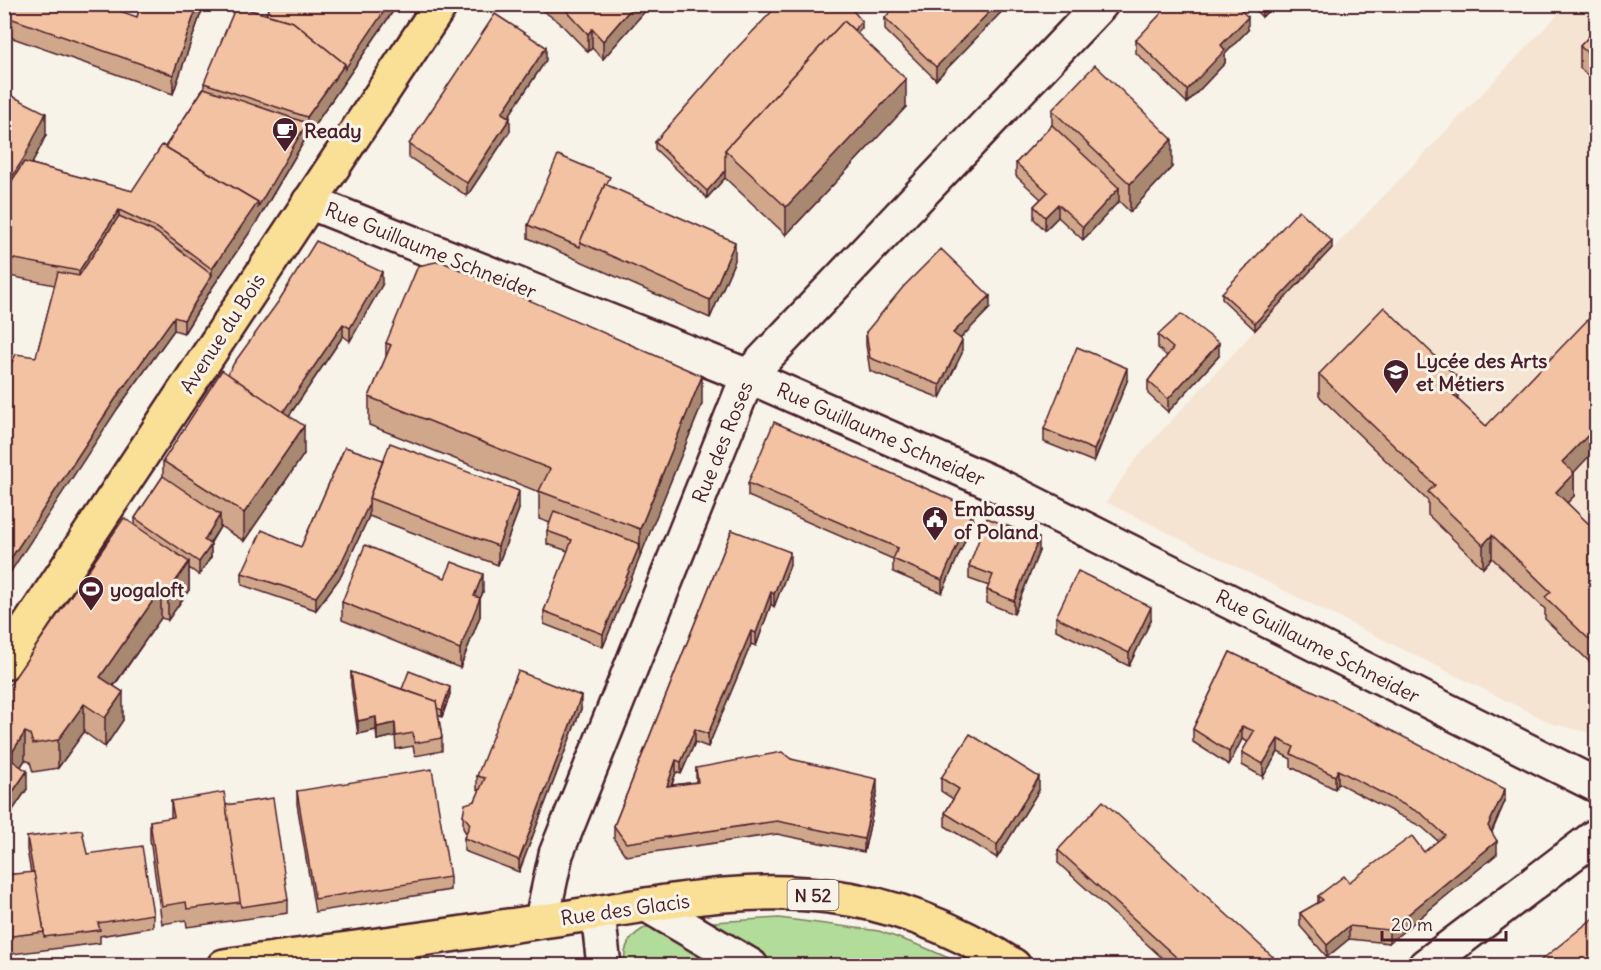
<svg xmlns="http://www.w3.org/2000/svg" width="1601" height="970" font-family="Delius,sans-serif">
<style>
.built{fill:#f6e4d3}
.green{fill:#b2dc99;stroke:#7e7e62;stroke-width:1.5}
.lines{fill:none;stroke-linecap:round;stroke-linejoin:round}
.minor-casing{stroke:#4a1f2b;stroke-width:38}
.major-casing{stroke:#4a1f2b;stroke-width:38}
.path{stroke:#4a1f2b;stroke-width:4;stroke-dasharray:1.5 4.5;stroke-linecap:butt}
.minor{stroke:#f7f3e8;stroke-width:33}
.major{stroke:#f9e096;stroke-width:33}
.wall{fill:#d0a78b;stroke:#4a1f2b;stroke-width:1.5}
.shaded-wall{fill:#a98871;stroke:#4a1f2b;stroke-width:1.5}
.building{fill:#f2c2a2;stroke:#4a1f2b;stroke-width:1.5}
.labels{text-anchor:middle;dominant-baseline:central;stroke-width:6;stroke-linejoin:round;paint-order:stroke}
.shield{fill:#f7f3e8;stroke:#7e5f64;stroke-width:1.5}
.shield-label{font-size:18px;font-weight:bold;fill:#4a1f2b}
.poi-label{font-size:20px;font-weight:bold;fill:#4a1f2b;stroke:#f7f3e8;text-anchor:start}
.street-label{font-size:20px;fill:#4a1f2b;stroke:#f7f3e8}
</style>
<rect width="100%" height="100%" fill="#f7f3e8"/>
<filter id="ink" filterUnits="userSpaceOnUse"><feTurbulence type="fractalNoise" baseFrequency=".0167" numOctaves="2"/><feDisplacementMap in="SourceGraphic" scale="12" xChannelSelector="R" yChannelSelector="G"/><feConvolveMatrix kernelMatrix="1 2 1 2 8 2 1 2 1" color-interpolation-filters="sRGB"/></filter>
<g filter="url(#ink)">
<polygon class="built" points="1567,5 1596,5 1596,734 1553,724 1106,502 1134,461 1255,330"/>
<path class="green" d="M779 918 879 931 921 946 965 965 624 966C624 944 629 936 648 926Z"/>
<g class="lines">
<g class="minor-casing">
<g id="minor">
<polyline points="309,202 748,376 995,484 1596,785"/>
<polyline points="647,905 751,966"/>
<polyline points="598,913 604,966"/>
<polyline points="542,919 556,854 748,376 1101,4"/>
<polyline points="1425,966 1596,836"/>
</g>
</g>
<g class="major-casing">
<g id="major">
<polyline points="4,663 441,4"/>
<path d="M224 966C312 953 401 943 490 929 527 923 565 918 602 912 676 900 753 886 828 896 896 904 957 929 1014 966"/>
</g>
</g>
<polyline class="path" points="661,966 672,964"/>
<use href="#minor" class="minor"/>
<use href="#major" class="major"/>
</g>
<g class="wall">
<polygon points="4,4 137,17 141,4 204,4 173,94 4,35"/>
<polygon points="272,4 398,4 307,136 258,220 212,288 184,333 174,330 118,408 36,357 55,285 4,275 4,92 46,135 32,164 132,191 165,147 204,88 204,83 266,14"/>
<polygon points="533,4 647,4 647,9 603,59 592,48 588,52 559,22"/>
<polygon points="897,4 1009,4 936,80 885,30 885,18"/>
<polygon points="1249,4 1275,4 1262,17"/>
<polygon points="862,28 857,33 906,107 786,235 725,178 707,198 655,149 655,142"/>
<polygon points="1596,29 1596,84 1580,68 1580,46"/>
<polygon points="1248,30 1225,54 1225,63 1187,103 1136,53 1136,40"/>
<polygon points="546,60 508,117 510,131 467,196 409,157 409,144"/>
<polygon points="1596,103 1596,118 1595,117 1595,104"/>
<polygon points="1052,110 1172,167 1130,212 1119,201 1083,240 1058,217 1045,230 1034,219 1034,206 1041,199 1016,176 1016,163 1052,125"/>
<polygon points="610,187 735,260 710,318 528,238 528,225"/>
<polygon points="1332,248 1255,330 1222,299 1222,293"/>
<polygon points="382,285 350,341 343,336 289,416 304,454 244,541 220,526 220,527 210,544 211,557 199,575 189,568 189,590 168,620 161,618 114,686 123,720 105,747 84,732 58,768 33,772 30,762 25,760 21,766 27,789 4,823 4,693 135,525 135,518 163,476 163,461 228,374"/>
<polygon points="990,308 960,339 962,353 940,398 870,371 866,345 866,332"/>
<polygon points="1158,335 1219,356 1168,412 1148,394 1148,381 1167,356 1158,348"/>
<polygon points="386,343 702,404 603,647 544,624 544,611 568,551 547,544 547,531 550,523 539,519 539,492 369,425 369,397 386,357"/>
<polygon points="1319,374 1458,400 1486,426 1574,473 1574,496 1567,503 1596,531 1596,668 1545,619 1545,609 1492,558 1483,568 1428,515 1428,501 1319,396"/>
<polygon points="1127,381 1094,462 1044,442 1044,429"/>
<polygon points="345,447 519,509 498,565 369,516 341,576 316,610 242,585 242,573 301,547"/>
<polygon points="748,483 973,522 942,593 893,572 893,559 748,496"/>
<polygon points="732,530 790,565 774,607 771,604 756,646 751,644 708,747 695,742 681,774 676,772 672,785 696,782 696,768 791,759 877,792 864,852 777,834 626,856 614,839 614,826"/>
<polygon points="1039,551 1014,614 987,603 987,590 989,586 969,579 969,566"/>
<polygon points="445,578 483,592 480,599 480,616 460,668 342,620 342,602"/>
<polygon points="1056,617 1151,620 1129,666 1056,630"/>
<polygon points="1230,652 1505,801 1492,832 1497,854 1389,943 1349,939 1327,957 1300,926 1300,913 1318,903 1318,896 1349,882 1424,852 1438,841 1422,827 1338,783 1335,789 1291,767 1291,759 1278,752 1263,777 1242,765 1242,752 1248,742 1242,739 1229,765 1193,742 1193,729"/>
<polygon points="351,672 402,689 450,694 442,717 438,715 442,738 442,751 415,756 413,746 396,749 395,736 377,740 376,730 358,734 351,685"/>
<polygon points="581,709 519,872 464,851 464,838 466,833 463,828 463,815 475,801 480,790 477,789 477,776"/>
<polygon points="941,778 1039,790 997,858 945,826 945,813 953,799 941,791"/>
<polygon points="297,791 450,877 450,890 315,912 297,804"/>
<polygon points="171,801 226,805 288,900 288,913 187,927 186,920 162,924 150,839 150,821 171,818"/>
<polygon points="27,837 87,854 153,914 153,927 100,936 100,943 4,955 4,875 31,873 27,850"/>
<polygon points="1058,850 1273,966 1171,966 1058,863"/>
</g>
<g class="shaded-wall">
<polygon points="198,4 204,4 173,94 173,75"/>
<polygon points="389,4 398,4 307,136 258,220 212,288 184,333 184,320 212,275 212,269 307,123 307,117 345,64"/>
<polygon points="635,4 647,4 647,9 603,59 603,41"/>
<polygon points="997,4 1009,4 936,80 936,67"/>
<polygon points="1275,4 1262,17 1262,5"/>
<polygon points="1248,17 1248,30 1225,54 1225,63 1187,103 1187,90 1221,45"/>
<polygon points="862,21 862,28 739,163"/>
<polygon points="592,29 592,48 588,52 588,34"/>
<polygon points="546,47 546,60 502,126 502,113"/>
<polygon points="906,79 906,107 786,235 786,207"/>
<polygon points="46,113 46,135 24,180 4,211 4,189"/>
<polygon points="510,118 510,131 467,196 467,183"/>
<polygon points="1172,139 1172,167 1130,212 1130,184"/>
<polygon points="725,171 725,178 707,198 707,191"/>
<polygon points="1119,188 1119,201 1083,240 1083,227"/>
<polygon points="1058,204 1058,217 1045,230 1045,217"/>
<polygon points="119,210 119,228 79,289 79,271"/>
<polygon points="1332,241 1332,248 1255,330 1255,323"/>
<polygon points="735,242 735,260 710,318 710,300"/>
<polygon points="382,272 382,285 350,341 350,328"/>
<polygon points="990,296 990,308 953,346 953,333"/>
<polygon points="174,317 174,330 118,408 4,582 4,569 118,395"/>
<polygon points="343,324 343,336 276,435 276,422"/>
<polygon points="962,340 962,353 940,398 940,385"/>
<polygon points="1219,343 1219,356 1168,412 1168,399"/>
<polygon points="1127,368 1127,381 1094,462 1094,450"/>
<polygon points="702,376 702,404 640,557 640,529"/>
<polygon points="1458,378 1458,400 1447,389"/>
<polygon points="304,426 304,454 244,541 244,513"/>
<polygon points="1596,427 1596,449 1562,485 1562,462"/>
<polygon points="1574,473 1574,496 1556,514 1556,492"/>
<polygon points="519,491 519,509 498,565 498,546"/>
<polygon points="369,504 369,516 341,576 316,610 316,597"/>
<polygon points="973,509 973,522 942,593 942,580"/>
<polygon points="220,515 220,527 204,552 204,540"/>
<polygon points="1492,535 1492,558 1483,568 1483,545"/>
<polygon points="1039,538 1039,551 1014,614 1014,601"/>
<polygon points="640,544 640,557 603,647 603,634"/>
<polygon points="211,545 211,557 199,575 199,562"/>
<polygon points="790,552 790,565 774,607 774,594"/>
<polygon points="189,562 189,590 168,620 168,592"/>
<polygon points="483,574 483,592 480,599 480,616 460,668 460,649 474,596"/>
<polygon points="161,589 161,618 100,705 100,677"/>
<polygon points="771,592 771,604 756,646 756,633"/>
<polygon points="1151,607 1151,620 1129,666 1129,653"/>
<polygon points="751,631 751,644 708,747 708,734"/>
<polygon points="450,687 450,694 442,717 442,710"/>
<polygon points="123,692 123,720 105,747 105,718"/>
<polygon points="581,696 581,709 519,872 519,860"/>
<polygon points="84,704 84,732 58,768 58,740"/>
<polygon points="376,717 376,730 358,734 358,721"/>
<polygon points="395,723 395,736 377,740 377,727"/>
<polygon points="1242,726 1242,739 1229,765 1229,752"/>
<polygon points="695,729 695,742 681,774 681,762"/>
<polygon points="25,732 25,760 13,779 13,751"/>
<polygon points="1278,739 1278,752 1263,777 1263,764"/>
<polygon points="676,760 676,772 667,798 667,786"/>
<polygon points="1338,770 1338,783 1335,789 1335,776"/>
<polygon points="27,771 27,789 4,823 4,805"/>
<polygon points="1039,777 1039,790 997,858 997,845"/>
<polygon points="877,779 877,792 864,852 864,839"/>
<polygon points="1505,789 1505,801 1488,839 1488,826"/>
<polygon points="1497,841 1497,854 1389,943 1389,930"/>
<polygon points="1349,926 1349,939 1327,957 1327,945"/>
<polygon points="1273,957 1273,966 1265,966"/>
</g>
<g class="building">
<polygon points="4,4 100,4 137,17 141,4 198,4 173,75 4,16"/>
<polygon points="272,4 389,4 345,69 345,64 293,22 266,14"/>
<polygon points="560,4 635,4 603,41 592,29 588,34"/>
<polygon points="779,4 847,4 862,21 854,30 844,21 725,150 725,171 707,191 655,142 737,48"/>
<polygon points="897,4 997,4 936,67 885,18"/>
<polygon points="1170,4 1234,4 1248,17 1221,45 1225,50 1187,90 1136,40"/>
<polygon points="236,6 293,22 345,64 307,117 204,83"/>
<polygon points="495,14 546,47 502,113 510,118 467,183 409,144"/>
<polygon points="844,21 906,79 786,207 725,150"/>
<polygon points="1596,29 1596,61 1580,46"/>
<polygon points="1095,65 1172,139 1130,184 1052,110"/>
<polygon points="204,88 307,123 258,207 258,202 165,147"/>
<polygon points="4,92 46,113 24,158 4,189"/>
<polygon points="1052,125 1119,188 1083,227 1058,204 1045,217 1034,206 1048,192 1016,163"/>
<polygon points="162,145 258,202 212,269 157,228 119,210 79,271 4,257 4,193 24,162 132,191"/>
<polygon points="558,155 610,177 606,185 605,184 580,242 580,247 528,225"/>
<polygon points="605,184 735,242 710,300 580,242"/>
<polygon points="1299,210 1332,241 1255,323 1222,293"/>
<polygon points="119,216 157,233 212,275 184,320 174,317 118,395 4,569 4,378 16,354 36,357 58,272 79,276"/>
<polygon points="316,241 382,272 350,328 343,324 283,412 228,374 234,363 278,302"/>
<polygon points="941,249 990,296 953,333 962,340 940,385 870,358 866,332 904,286"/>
<polygon points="440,261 702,376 640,529 539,491 550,469 369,397 391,345 386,343 418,266"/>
<polygon points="1384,307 1458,378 1447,389 1486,426 1596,311 1596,427 1562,462 1574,473 1556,492 1596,531 1596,646 1545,597 1551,592 1492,535 1483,545 1428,492 1435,485 1319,374"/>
<polygon points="1181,314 1219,343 1168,399 1148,381 1173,348 1158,335"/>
<polygon points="1077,347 1127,368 1094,450 1044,429"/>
<polygon points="222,370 304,426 244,513 163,461"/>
<polygon points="774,422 973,509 942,580 893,559 898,548 748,483"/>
<polygon points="390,443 519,491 498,546 369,498"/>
<polygon points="345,447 383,460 369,498 369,504 341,563 316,597 242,573 262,530 301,547"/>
<polygon points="163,476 220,515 204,540 211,545 199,562 135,518"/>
<polygon points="554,511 640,544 603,634 544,611 572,540 547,531"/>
<polygon points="124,518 189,562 168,592 161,589 100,677 123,692 105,718 84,704 58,740 33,744 30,734 25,732 13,751 4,745 4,693"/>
<polygon points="987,518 1039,538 1014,601 987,590 993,575 969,566"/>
<polygon points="732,530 790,552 774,594 771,592 756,633 751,631 708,734 695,729 681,762 676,760 667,786 698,782 696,768 782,752 791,759 877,779 864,839 777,821 626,843 614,826"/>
<polygon points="365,545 445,578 452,562 483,574 474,596 480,598 460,649 342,602"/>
<polygon points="1078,571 1151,607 1129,653 1056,617"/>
<polygon points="1230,652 1322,695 1505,789 1488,826 1497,841 1389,930 1349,926 1327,945 1300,913 1323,900 1318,896 1344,876 1349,882 1412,836 1424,852 1445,835 1422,814 1338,770 1335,776 1291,754 1294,747 1278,739 1263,764 1242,752 1254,731 1242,726 1229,752 1193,729"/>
<polygon points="409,671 450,687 442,710 437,708 436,701 402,689"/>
<polygon points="518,671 581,696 519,860 464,838 470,824 463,815 465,804 475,801 485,778 477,776"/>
<polygon points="351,672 436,701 442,738 415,743 413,733 396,736 395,723 377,727 376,717 358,721"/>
<polygon points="970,734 1039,777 997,845 945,813 959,789 941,778"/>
<polygon points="4,755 27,771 4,805"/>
<polygon points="432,769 450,877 315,899 297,791"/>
<polygon points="224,792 241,902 187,909 186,902 162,906 150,821 174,817 171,801"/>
<polygon points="273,798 288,900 241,907 226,805"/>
<polygon points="1103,801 1273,957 1265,966 1186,966 1058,850"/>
<polygon points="82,830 87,854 142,846 153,914 98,923 100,930 44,937 44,932 27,837"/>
<polygon points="34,872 44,932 4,937 4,875"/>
<polygon points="1596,916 1596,966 1534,966"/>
</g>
</g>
<defs>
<g id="cafe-pin" transform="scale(1.35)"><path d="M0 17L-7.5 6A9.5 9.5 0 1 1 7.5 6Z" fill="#4a1f2b" stroke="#f7f3e8"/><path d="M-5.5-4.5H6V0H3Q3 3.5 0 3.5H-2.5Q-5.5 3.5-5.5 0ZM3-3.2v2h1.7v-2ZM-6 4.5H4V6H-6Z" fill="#fff"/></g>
<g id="school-pin" transform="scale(1.35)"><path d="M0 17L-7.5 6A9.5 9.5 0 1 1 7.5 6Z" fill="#4a1f2b" stroke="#f7f3e8"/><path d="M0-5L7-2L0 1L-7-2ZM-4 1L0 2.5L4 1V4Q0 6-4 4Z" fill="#fff"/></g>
<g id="civic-pin" transform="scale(1.35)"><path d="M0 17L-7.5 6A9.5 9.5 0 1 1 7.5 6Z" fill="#4a1f2b" stroke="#f7f3e8"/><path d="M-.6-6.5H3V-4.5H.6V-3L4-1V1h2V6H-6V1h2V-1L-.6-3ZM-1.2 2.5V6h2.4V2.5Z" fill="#fff"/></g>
<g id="stadium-pin" transform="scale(1.35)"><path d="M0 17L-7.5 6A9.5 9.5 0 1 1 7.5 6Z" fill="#4a1f2b" stroke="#f7f3e8"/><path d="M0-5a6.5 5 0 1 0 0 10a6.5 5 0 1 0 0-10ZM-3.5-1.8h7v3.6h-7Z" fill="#fff"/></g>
</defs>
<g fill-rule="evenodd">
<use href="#cafe-pin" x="285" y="130"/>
<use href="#school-pin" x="1396" y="372"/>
<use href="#civic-pin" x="935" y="519"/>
<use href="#stadium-pin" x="91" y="589"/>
</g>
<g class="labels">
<rect class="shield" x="787.5" y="880" width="51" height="30" rx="4.5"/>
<g class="shield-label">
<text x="813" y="895">N 52</text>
</g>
<g class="poi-label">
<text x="304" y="130">Ready</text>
<text x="1416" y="360">Lycée des Arts<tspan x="1416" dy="23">et Métiers</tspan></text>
<text x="954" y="508">Embassy<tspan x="954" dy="23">of Poland</tspan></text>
<text x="110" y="589">yogaloft</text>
</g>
<g class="street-label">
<text transform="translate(431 250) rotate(22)">Rue Guillaume Schneider</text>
<text transform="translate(222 333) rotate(-57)">Avenue du Bois</text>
<text transform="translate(881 434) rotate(24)">Rue Guillaume Schneider</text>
<text transform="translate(722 442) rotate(-68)">Rue des Roses</text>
<text transform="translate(1318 646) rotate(27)">Rue Guillaume Schneider</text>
<text transform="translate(625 909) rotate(-8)">Rue des Glacis</text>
</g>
</g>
<rect width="1601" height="970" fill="none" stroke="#f7f3e8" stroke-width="24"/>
<rect x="12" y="12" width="1577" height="946" fill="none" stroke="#4a1f2b" stroke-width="2" filter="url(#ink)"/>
<path d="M1382 931v9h124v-9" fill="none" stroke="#4a1f2b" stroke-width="3"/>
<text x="1391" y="931" font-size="18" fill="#4a1f2b" stroke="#f7f3e8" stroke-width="4.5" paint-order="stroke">20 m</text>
</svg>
